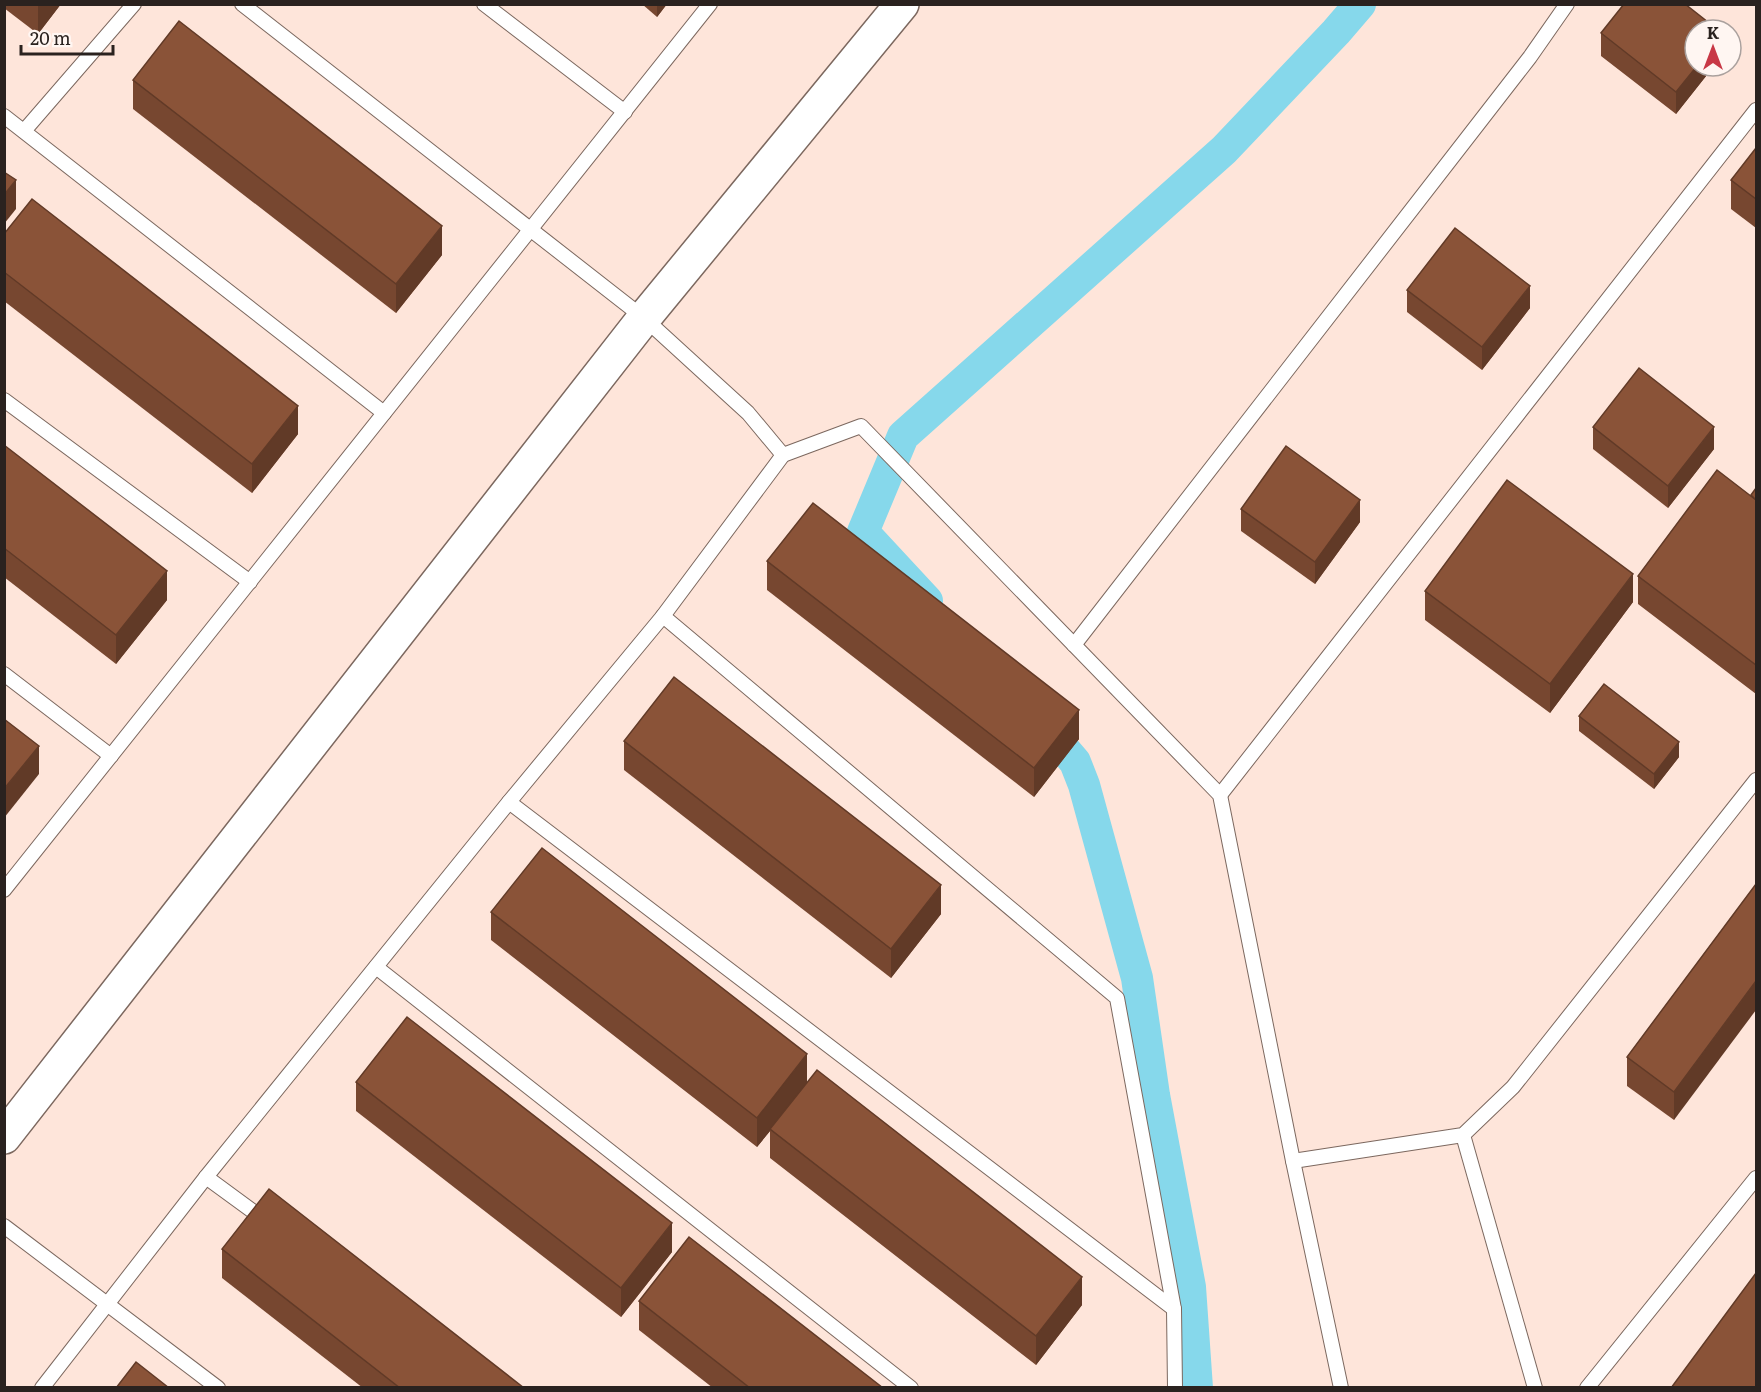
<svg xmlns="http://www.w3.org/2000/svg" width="1761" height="1392" font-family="Literata,serif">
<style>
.built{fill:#fee5da;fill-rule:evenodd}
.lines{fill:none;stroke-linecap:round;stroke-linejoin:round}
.canal{stroke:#86d8eb;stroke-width:32}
.service-casing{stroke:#7c685f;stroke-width:16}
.tertiary-casing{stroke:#7c685f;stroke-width:36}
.service{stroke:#fff;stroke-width:14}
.tertiary{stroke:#fff;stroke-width:33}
.wall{fill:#774730}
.shaded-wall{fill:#613a27}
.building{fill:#8a5338;stroke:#613a27;stroke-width:1.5}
</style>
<rect width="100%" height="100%" fill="#fff6f2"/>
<path class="built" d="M5 5H1756V1387H5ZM1695 30H1731V66H1695Z"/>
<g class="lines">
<g class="canal">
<polyline points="927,601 863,532 903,436 1224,150 1336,32 1360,4"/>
<polyline points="1039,720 1075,762 1084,785 1137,978 1154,1095 1190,1287 1197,1388"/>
</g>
<g class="service-casing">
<g id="service">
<polyline points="242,4 644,318 748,413 783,455"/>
<polyline points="484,4 625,112"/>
<polyline points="4,116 384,413"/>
<polyline points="24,131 134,4"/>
<polyline points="4,400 250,582"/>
<polyline points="663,616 1117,998 1174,1309 1175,1388"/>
<polyline points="1074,645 1530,57 1567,4"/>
<polyline points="4,674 111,756"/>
<polyline points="1220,795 1756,110"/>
<polyline points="509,802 1174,1309"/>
<polyline points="4,890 710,4"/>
<polyline points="376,967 911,1388"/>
<polyline points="1463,1135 1535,1388"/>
<polyline points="1293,1161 1463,1135 1513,1087 1756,780"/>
<polyline points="206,1177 266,1221"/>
<polyline points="4,1226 218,1388"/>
<polyline points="42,1388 206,1177 509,802 663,616 783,455 861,426 1220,795 1293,1161 1341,1388"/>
<polyline points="1587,1388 1756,1178"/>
</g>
</g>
<g class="tertiary-casing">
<polyline id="tertiary" points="4,1137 644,318 902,4"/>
</g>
<use href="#service" class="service"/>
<use href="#tertiary" class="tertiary"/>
</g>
<g class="wall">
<polygon points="4,4 61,4 38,34 4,8"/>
<polygon points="642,4 667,4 657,17"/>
<polygon points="1601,33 1695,66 1714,66 1676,114 1601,56"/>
<polygon points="133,80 442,255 396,313 133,109"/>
<polygon points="1756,148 1756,228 1731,209 1731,180"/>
<polygon points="4,234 298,434 252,493 4,301"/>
<polygon points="1407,290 1530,308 1482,370 1407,312"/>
<polygon points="1593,427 1714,449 1668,508 1593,449"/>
<polygon points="4,445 167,600 116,664 4,577"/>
<polygon points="1756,488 1756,694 1638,604 1638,576 1751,495"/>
<polygon points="1241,509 1360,522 1315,584 1241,531"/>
<polygon points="767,561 1079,739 1034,797 767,590"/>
<polygon points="1425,591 1633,602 1550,713 1425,620"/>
<polygon points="1579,716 1679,757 1654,789 1579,731"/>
<polygon points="624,741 941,914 891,978 624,770"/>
<polygon points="1756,884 1674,1120 1627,1086 1627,1057"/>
<polygon points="491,912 807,1082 1082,1305 1036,1365 770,1158 770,1131 757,1147 491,940"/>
<polygon points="356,1082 672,1252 621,1317 356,1111"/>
<polygon points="222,1249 524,1388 363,1388 222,1278"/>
<polygon points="639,1301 883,1388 713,1388 639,1330"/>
</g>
<g class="shaded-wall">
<polygon points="39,4 61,4 38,34 38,5"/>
<polygon points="657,4 667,4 657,17"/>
<polygon points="1697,66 1714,66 1676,114 1676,92"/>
<polygon points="16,180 16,209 4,224 4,195"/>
<polygon points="442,226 442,255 396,313 396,284"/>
<polygon points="1530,286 1530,308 1482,370 1482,347"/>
<polygon points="298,406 298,434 252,493 252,464"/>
<polygon points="1714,427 1714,449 1668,508 1668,486"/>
<polygon points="1360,500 1360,522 1315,584 1315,562"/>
<polygon points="167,571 167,600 116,664 116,635"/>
<polygon points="1633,574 1633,602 1550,713 1550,684"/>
<polygon points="1079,710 1079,739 1034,797 1034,768"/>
<polygon points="1679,742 1679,757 1654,789 1654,774"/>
<polygon points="39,746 39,774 4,818 4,789"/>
<polygon points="941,885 941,914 891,978 891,949"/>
<polygon points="1756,981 1756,1010 1674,1120 1674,1092"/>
<polygon points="807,1054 807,1083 770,1129 770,1131 757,1147 757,1118"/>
<polygon points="672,1223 672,1252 621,1317 621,1288"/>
<polygon points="1082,1277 1082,1305 1036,1365 1036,1336"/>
</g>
<g class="building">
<polygon points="1624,4 1685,4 1718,30 1695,30 1695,66 1697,66 1676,92 1601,33"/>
<polygon points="179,21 442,226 396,284 133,80"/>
<polygon points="1756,148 1756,199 1731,180"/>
<polygon points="4,172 16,180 4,195"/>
<polygon points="32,199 298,406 252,464 4,272 4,234"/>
<polygon points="1455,228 1530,286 1482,347 1407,290"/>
<polygon points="1639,368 1714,427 1668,486 1593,427"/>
<polygon points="4,445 167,571 116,635 4,548"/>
<polygon points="1286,446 1360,500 1315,562 1241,509"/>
<polygon points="1717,470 1756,500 1756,665 1638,576"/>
<polygon points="1507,480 1633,574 1550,684 1425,591"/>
<polygon points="1756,488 1756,500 1751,495"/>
<polygon points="813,503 1079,710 1034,768 767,561"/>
<polygon points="674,677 941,885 891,949 624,741"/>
<polygon points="1604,684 1679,742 1654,774 1579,716"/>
<polygon points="4,719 39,746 4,789"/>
<polygon points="542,848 807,1054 757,1118 491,912"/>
<polygon points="1756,884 1756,981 1674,1092 1627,1057"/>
<polygon points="407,1017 672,1223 621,1288 356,1082"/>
<polygon points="817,1070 1082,1277 1036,1336 770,1129"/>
<polygon points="269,1189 524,1388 400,1388 222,1249"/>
<polygon points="689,1237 883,1388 750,1388 639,1301"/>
<polygon points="1756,1273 1756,1388 1671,1388"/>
<polygon points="136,1362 169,1388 116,1388"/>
</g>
<rect width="1761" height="1392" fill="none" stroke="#2a221f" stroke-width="12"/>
<g transform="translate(1713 48)"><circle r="28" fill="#fff6f2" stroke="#aaa19e" stroke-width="1.5"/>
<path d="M0-4.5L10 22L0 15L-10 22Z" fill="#c83846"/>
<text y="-9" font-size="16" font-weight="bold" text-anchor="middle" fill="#2a221f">K</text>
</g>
<path d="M21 45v9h92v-9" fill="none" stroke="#2a221f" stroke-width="3"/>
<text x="30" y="45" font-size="18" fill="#2a221f" stroke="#fff6f2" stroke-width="4.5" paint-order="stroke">20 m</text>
</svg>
